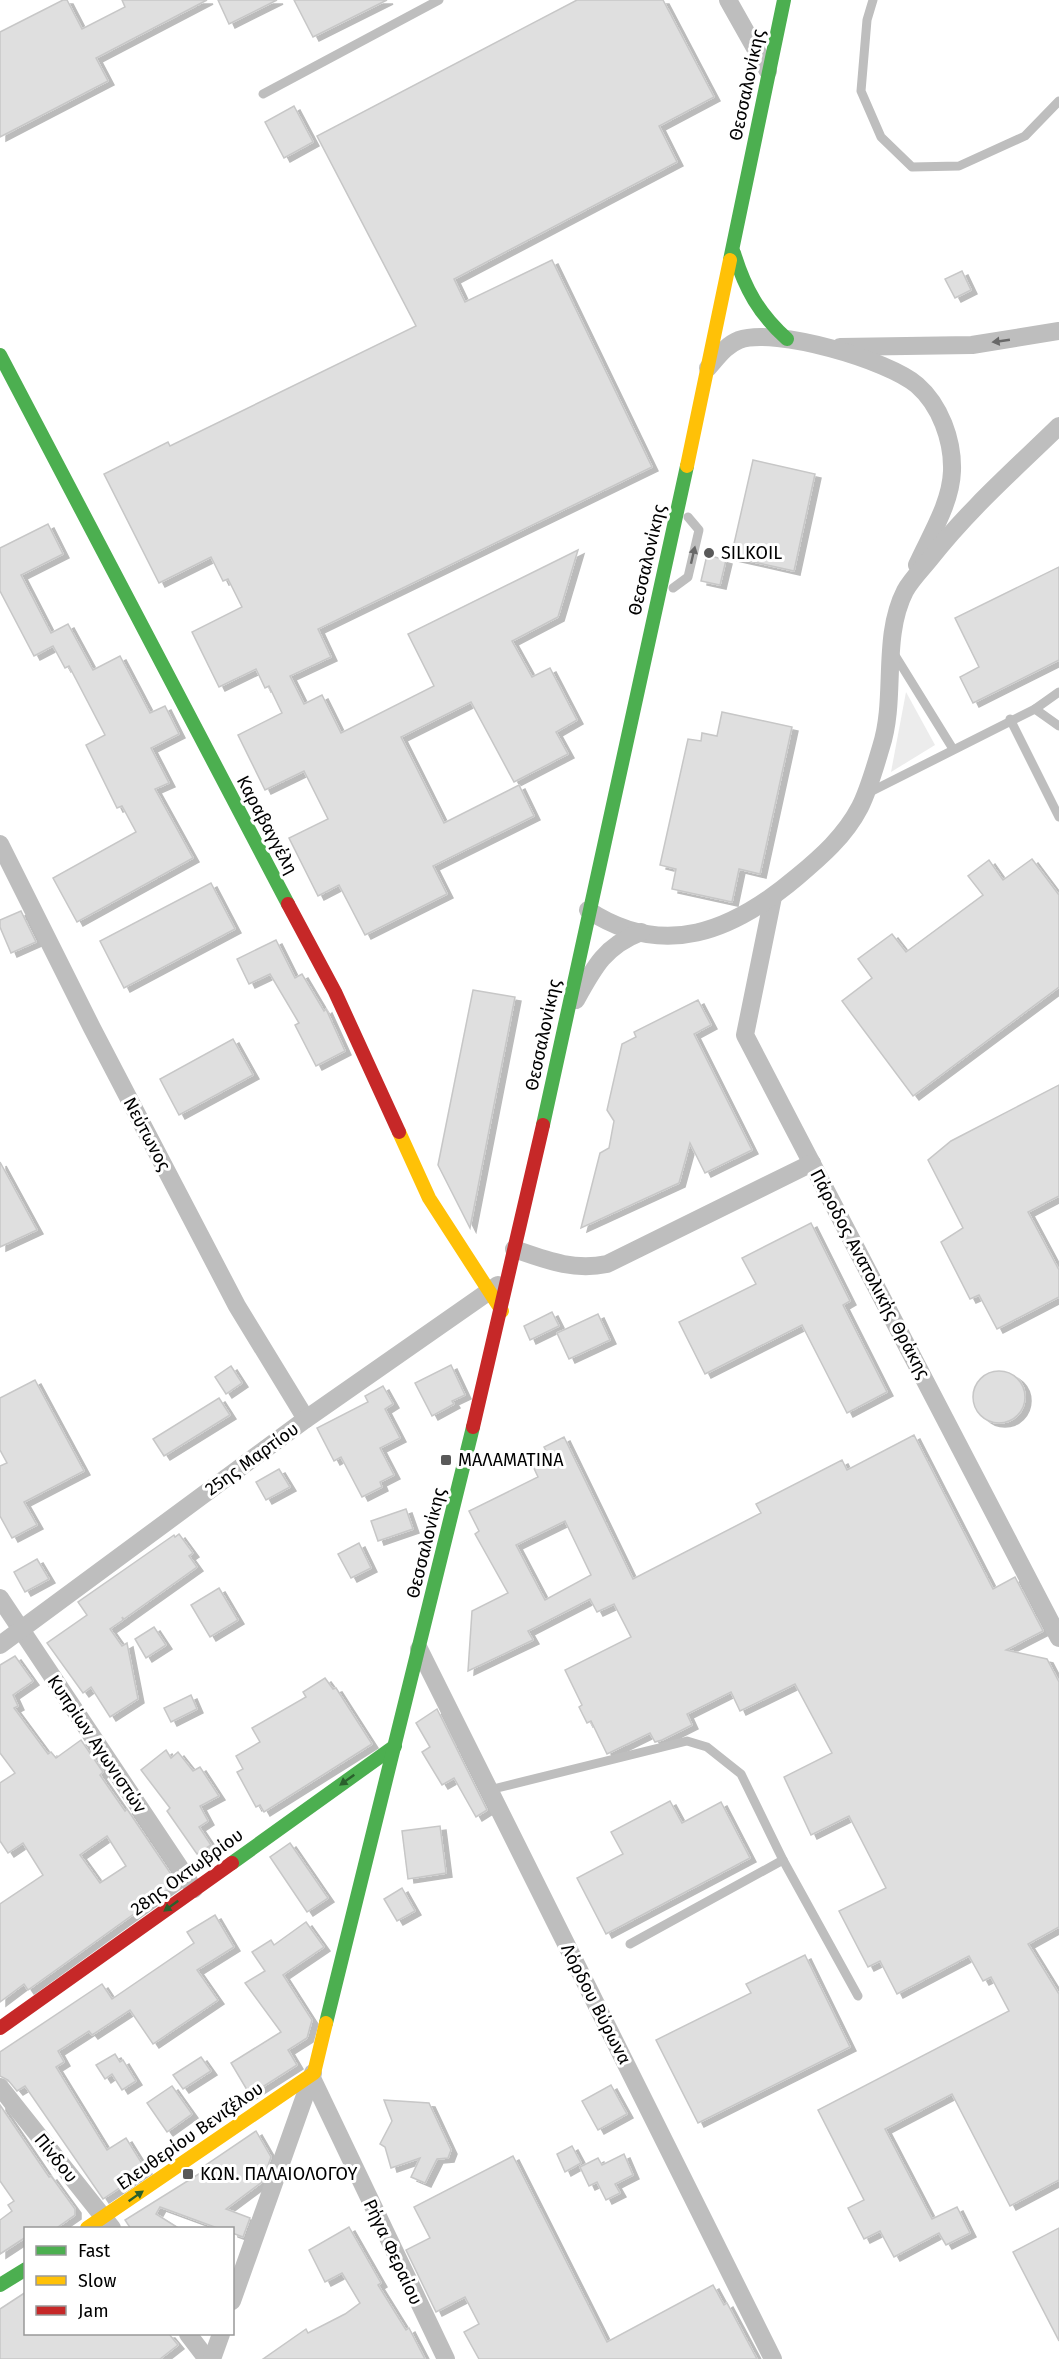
<svg xmlns="http://www.w3.org/2000/svg" width="1059" height="2359" font-family="'Fira Sans',sans-serif">
<style>
.green{fill:#ececec}
.building{fill:#dfdfdf;stroke:#c7c7c7;stroke-width:1.5;fill-rule:evenodd;filter:url(#shadow)}
.lines{fill:none;stroke-linecap:round;stroke-linejoin:round}
.lane{stroke:#bebebe;stroke-width:9}
.street{stroke:#bebebe;stroke-width:18}
.fast{stroke:#4caf50;stroke-width:14}
.slow{stroke:#ffc107;stroke-width:14}
.jam{stroke:#c62828;stroke-width:14}
.oneway{fill:#686868}
.oneway2{fill:#2a602c}
.poi-dot{fill:#595959;stroke:#fff;stroke-width:2}
.labels{text-anchor:middle;dominant-baseline:central;stroke-width:6;stroke-linejoin:round;paint-order:stroke}
.street-label{font-size:18px;fill:#000;stroke:#fff}
.poi-label{font-size:18px;fill:#000;stroke:#fff;text-anchor:start}
</style>
<defs>
<filter id="shadow"><feDropShadow dx="6" dy="4" stdDeviation="0" flood-color="#0004"/></filter>
</defs>
<rect width="100%" height="100%" fill="#fff"/>
<polygon class="green" points="906,692 935,745 891,772"/>
<g class="building">
<polygon points="63,0 67,0 82,29 125,7 122,0 207,0 96,58 108,81 0,137 0,32"/>
<polygon points="218,0 277,0 229,24"/>
<polygon points="294,0 387,0 313,37"/>
<polygon points="577,0 663,0 714,97 659,126 677,162 454,279 465,302 552,260 652,467 318,629 331,657 290,676 304,704 322,695 341,733 434,686 408,634 578,550 558,617 512,641 532,677 550,668 577,720 556,732 568,754 514,782 471,702 401,737 444,823 519,785 534,816 433,866 447,894 365,935 339,885 318,896 289,838 328,819 304,771 265,790 238,735 282,713 269,686 265,688 256,669 219,687 192,632 242,607 228,579 223,581 211,557 159,583 104,474 168,442 170,446 416,326 317,136"/>
<polygon points="294,106 313,142 284,158 265,122"/>
<polygon points="962,271 971,290 955,298 945,279"/>
<polygon points="753,460 815,474 794,571 731,557"/>
<polygon points="48,524 63,554 21,575 51,633 68,624 93,670 120,656 150,713 165,706 179,734 151,748 169,783 155,789 193,858 77,922 53,878 136,832 122,806 117,808 86,745 105,735 69,666 65,668 53,646 34,656 0,591 0,548"/>
<polygon points="707,555 726,560 720,585 701,581"/>
<polygon points="1059,567 1059,660 973,703 960,677 979,667 955,618"/>
<polygon points="722,712 792,727 760,874 739,869 732,902 672,889 676,869 660,865 688,739 701,741 702,733 717,736"/>
<polygon points="1032,859 1059,895 1059,987 913,1096 842,1001 872,978 858,959 892,934 906,952 983,895 968,876 989,860 1003,880"/>
<polygon points="211,883 235,929 124,988 100,941"/>
<polygon points="21,911 36,942 11,953 0,927 0,920"/>
<polygon points="276,940 295,978 302,974 324,1011 326,1009 345,1051 316,1066 295,1025 299,1023 270,974 249,984 237,959"/>
<polygon points="473,990 515,997 470,1228 438,1165"/>
<polygon points="698,1000 711,1025 694,1034 752,1150 705,1173 690,1143 679,1183 581,1228 600,1153 609,1148 614,1121 607,1110 622,1044 636,1037 634,1032"/>
<polygon points="233,1039 253,1075 179,1115 160,1079"/>
<polygon points="1059,1085 1059,1196 1028,1212 1059,1270 1059,1297 997,1329 979,1295 970,1299 941,1242 963,1228 928,1160 951,1141"/>
<polygon points="0,1162 37,1230 0,1247"/>
<polygon points="811,1223 850,1301 843,1305 887,1392 847,1413 802,1325 705,1374 679,1322 756,1284 742,1258"/>
<polygon points="552,1312 559,1326 530,1340 524,1326"/>
<polygon points="598,1314 610,1340 569,1359 557,1333"/>
<polygon points="451,1365 465,1395 452,1401 454,1404 432,1416 415,1383"/>
<polygon points="231,1366 242,1383 226,1394 215,1377"/>
<circle cx="999" cy="1397" r="26"/>
<polygon points="35,1380 84,1471 24,1502 37,1525 12,1538 0,1516 0,1466 7,1463 0,1450 0,1398"/>
<polygon points="383,1386 393,1404 385,1409 400,1438 380,1448 394,1475 380,1482 382,1487 362,1497 341,1457 334,1461 317,1428 368,1402 365,1396"/>
<polygon points="219,1398 230,1415 164,1456 153,1439"/>
<path d="M914 1435 993 1589 1015 1577 1043 1631 1006 1650 1047 1659 1059 1682V1927L1028 1944 1059 1994V2180L1010 2206 952 2094 885 2129 932 2219 957 2207 970 2233 946 2245 939 2233 894 2257 880 2231 864 2239 848 2208 864 2200 818 2110 1009 2011 991 1977 983 1981 969 1956 897 1994 880 1961 868 1967 839 1911 886 1888 849 1816 811 1835 784 1777 832 1753 795 1684 740 1711 731 1692 687 1714 692 1725 662 1740 655 1742 650 1733 607 1754 591 1721 587 1723 579 1707 582 1705 565 1670 631 1637 614 1604 597 1612 590 1599 528 1631 533 1640 468 1671 472 1611 508 1593 475 1534 479 1531 469 1511 538 1477 532 1464 549 1456 544 1447 564 1437 633 1579 761 1513 756 1504 842 1460 847 1470ZM565 1521 591 1575 545 1600 516 1545Z"/>
<polygon points="279,1469 290,1487 266,1500 256,1482"/>
<polygon points="406,1509 413,1529 378,1541 371,1521"/>
<polygon points="179,1534 193,1553 189,1556 197,1567 124,1619 122,1617 123,1620 110,1629 122,1646 127,1643 138,1699 110,1717 91,1687 83,1693 47,1643 87,1615 78,1602 174,1535 175,1537"/>
<polygon points="359,1543 371,1568 351,1578 338,1554"/>
<polygon points="37,1559 49,1579 25,1592 14,1572"/>
<polygon points="219,1588 238,1620 210,1637 191,1605"/>
<polygon points="154,1627 166,1645 146,1658 135,1639"/>
<path d="M15 1656 33 1681 13 1695 18 1706 14 1708 48 1754 51 1752 56 1758 81 1740 103 1772 100 1775 125 1811 127 1809 177 1883 28 1990 24 1984 0 2002V1904L43 1875 23 1843 8 1853 0 1841V1783L15 1773 0 1753V1665ZM107 1836 126 1866 100 1883 80 1855Z"/>
<polygon points="325,1678 333,1689 336,1688 372,1744 264,1812 260,1805 256,1807 237,1772 243,1769 236,1756 260,1742 252,1728 306,1697 303,1692"/>
<polygon points="191,1695 197,1709 171,1722 164,1708"/>
<polygon points="437,1709 487,1810 476,1817 454,1778 442,1785 422,1752 430,1747 416,1723"/>
<polygon points="166,1750 171,1758 178,1752 193,1771 200,1767 219,1796 200,1806 208,1821 199,1827 211,1845 197,1854 167,1811 170,1808 141,1770"/>
<polygon points="670,1801 682,1823 721,1802 750,1858 606,1934 577,1878 623,1854 611,1832"/>
<polygon points="440,1826 446,1873 408,1879 402,1831"/>
<polygon points="290,1843 328,1898 307,1912 270,1857"/>
<polygon points="402,1888 415,1911 397,1921 384,1899"/>
<polygon points="215,1915 234,1947 197,1970 218,2000 153,2044 130,2010 92,2035 89,2031 58,2051 64,2062 56,2067 107,2150 126,2138 146,2170 103,2199 25,2086 17,2091 8,2080 0,2076 0,2052 102,1984 112,1999 194,1943 187,1932"/>
<polygon points="306,1922 324,1947 283,1975 312,2020 307,2038 288,2050 297,2065 250,2095 231,2063 281,2032 245,1983 265,1971 252,1952 271,1940 274,1945"/>
<polygon points="805,1955 850,2047 698,2123 656,2040 751,1993 746,1984"/>
<polygon points="115,2054 120,2062 123,2060 136,2081 122,2090 112,2074 105,2079 96,2065"/>
<polygon points="201,2057 211,2071 183,2089 173,2075"/>
<polygon points="611,2085 627,2114 598,2130 582,2101"/>
<polygon points="172,2086 192,2114 167,2132 147,2103"/>
<polygon points="384,2100 429,2103 451,2150 448,2158 437,2159 425,2183 411,2177 420,2158 391,2168 385,2147 380,2144 392,2121"/>
<polygon points="0,2105 49,2177 51,2176 75,2209 75,2215 55,2229 26,2229 26,2237 0,2254 0,2220 12,2211 8,2205 14,2201 0,2181"/>
<polygon points="256,2131 271,2157 262,2182 226,2209 250,2218 243,2237 232,2233 232,2229 220,2229 160,2207 156,2214 180,2229 131,2229 125,2220 202,2172 200,2169"/>
<polygon points="572,2146 581,2163 565,2172 557,2154"/>
<polygon points="624,2154 633,2175 615,2184 620,2193 606,2200 597,2182 589,2186 580,2167 598,2158 602,2165"/>
<polygon points="513,2156 607,2342 713,2285 724,2305 727,2303 757,2359 479,2359 464,2332 479,2324 465,2297 436,2312 406,2250 430,2238 414,2207"/>
<polygon points="349,2227 381,2283 378,2285 406,2330 409,2328 425,2359 263,2359 306,2329 308,2333 345,2314 360,2303 342,2273 325,2282 309,2250"/>
<polygon points="1059,2228 1059,2341 1013,2252"/>
<polygon points="26,2292 26,2334 169,2334 178,2345 160,2359 0,2359 0,2309"/>
</g>
<g class="lines">
<g class="lane">
<polyline points="873,0 867,20 861,91 881,137 912,167 959,166 1025,136 1059,101"/>
<polyline points="263,94 439,0"/>
<polyline points="673,588 688,577 699,530 688,517"/>
<polyline points="893,652 953,749"/>
<polyline points="1035,709 1059,726"/>
<polyline points="1010,719 1059,817"/>
<polyline points="868,793 1035,709 1059,692"/>
<polyline points="489,1790 687,1741 707,1747 741,1774 783,1860 858,1996"/>
<polyline points="630,1944 783,1860"/>
</g>
<g class="street">
<polyline points="728,0 768,71"/>
<polyline points="840,347 972,345 1059,331"/>
<path d="M708 368C717 358 726 345 739 340 775 327 888 360 917 385 940 405 953 440 952 471 951 503 930 536 917 565"/>
<polyline points="0,844 92,1028 237,1306 306,1419"/>
<polyline points="773,897 745,1035 1059,1638"/>
<path d="M588 910C664 960 733 931 797 877 821 857 845 836 860 807 869 789 875 767 881 747 897 698 881 638 905 591 911 580 922 569 930 559 968 510 1015 469 1059 426"/>
<path d="M576 1000C594 967 605 946 641 932"/>
<path d="M514 1249C546 1260 573 1271 607 1264L812 1163"/>
<polyline points="0,1598 194,1889"/>
<polyline points="0,1645 306,1419 498,1285"/>
<polyline points="419,1649 773,2359"/>
<polyline points="312,2078 446,2359"/>
<polyline points="0,2087 112,2228"/>
<polyline points="232,2301 313,2073"/>
<polyline points="188,2334 207,2359"/>
<polyline points="212,2359 221,2334"/>
</g>
<g class="fast">
<path d="M734 253C745 289 759 314 787 339"/>
<polyline points="730,260 784,0"/>
<polyline points="0,355 288,904"/>
<polyline points="543,1125 687,466"/>
<polyline points="232,1863 395,1746"/>
<polyline points="326,2023 473,1427"/>
<polyline points="0,2285 26,2269"/>
</g>
<g class="slow">
<polyline points="687,466 730,260"/>
<polyline points="399,1132 429,1198 502,1311"/>
<polyline points="87,2228 314,2073 326,2023"/>
</g>
<g class="jam">
<polyline points="288,904 335,992 399,1132"/>
<polyline points="473,1427 543,1125"/>
<polyline points="0,2028 232,1863"/>
</g>
</g>
<defs><path id="oneway-solid" d="M-6-.8H1V-3.2L6.5 0L1 3.2V.8H-6Z" transform="scale(1.5)"/></defs>
<g class="oneway">
<use href="#oneway-solid" transform="translate(1001 341) rotate(172)"/>
<use href="#oneway-solid" transform="translate(693 555) rotate(-77)"/>
</g>
<g class="oneway2">
<use href="#oneway-solid" transform="translate(347 1780) rotate(144)"/>
<use href="#oneway-solid" transform="translate(171 1906) rotate(144)"/>
<use href="#oneway-solid" transform="translate(136 2196) rotate(-35)"/>
</g>
<g class="poi-dot">
<circle cx="709" cy="553" r="6"/>
<rect x="440" y="1454" width="12" height="12" rx="3"/>
<rect x="182" y="2168" width="12" height="12" rx="3"/>
</g>
<g class="labels">
<g class="street-label">
<text transform="translate(747 85) rotate(-78)">Θεσσαλονίκης</text>
<text transform="translate(647 560) rotate(-77)">Θεσσαλονίκης</text>
<text transform="translate(267 825) rotate(62)">Καραβαγγέλη</text>
<text transform="translate(543 1035) rotate(-78)">Θεσσαλονίκης</text>
<text transform="translate(147 1134) rotate(62)">Νεύτωνος</text>
<text transform="translate(870 1274) rotate(62)">Πάροδος Ανατολικής Θράκης</text>
<text transform="translate(252 1459) rotate(-36)">25ης Μαρτίου</text>
<text transform="translate(426 1543) rotate(-76)">Θεσσαλονίκης</text>
<text transform="translate(97 1744) rotate(56)">Κυπρίων Αγωνιστών</text>
<text transform="translate(187 1872) rotate(-36)">28ης Οκτωβρίου</text>
<text transform="translate(596 2004) rotate(63)">Λόρδου Βύρωνα</text>
<text transform="translate(190 2136) rotate(-35)">Ελευθερίου Βενιζέλου</text>
<text transform="translate(56 2158) rotate(51)">Πίνδου</text>
<text transform="translate(393 2252) rotate(65)">Ρήγα Φεραίου</text>
</g>
<g class="poi-label">
<text x="721" y="553">SILKOIL</text>
<text x="458" y="1460">ΜΑΛΑΜΑΤΙΝΑ</text>
<text x="200" y="2174">ΚΩΝ. ΠΑΛΑΙΟΛΟΓΟΥ</text>
</g>
</g>
<rect x="24" y="2227" width="210" height="108" fill="#ffffff" stroke="#999999" stroke-width="1.5"/>
<rect x="36" y="2246" width="30" height="9" fill="#4caf50" stroke="#999999" stroke-width="1.5"/>
<text x="78" y="2257" font-size="18" fill="#000000">Fast</text>
<rect x="36" y="2276" width="30" height="9" fill="#ffc107" stroke="#999999" stroke-width="1.5"/>
<text x="78" y="2287" font-size="18" fill="#000000">Slow</text>
<rect x="36" y="2306" width="30" height="9" fill="#c62828" stroke="#999999" stroke-width="1.5"/>
<text x="78" y="2317" font-size="18" fill="#000000">Jam</text>
</svg>
